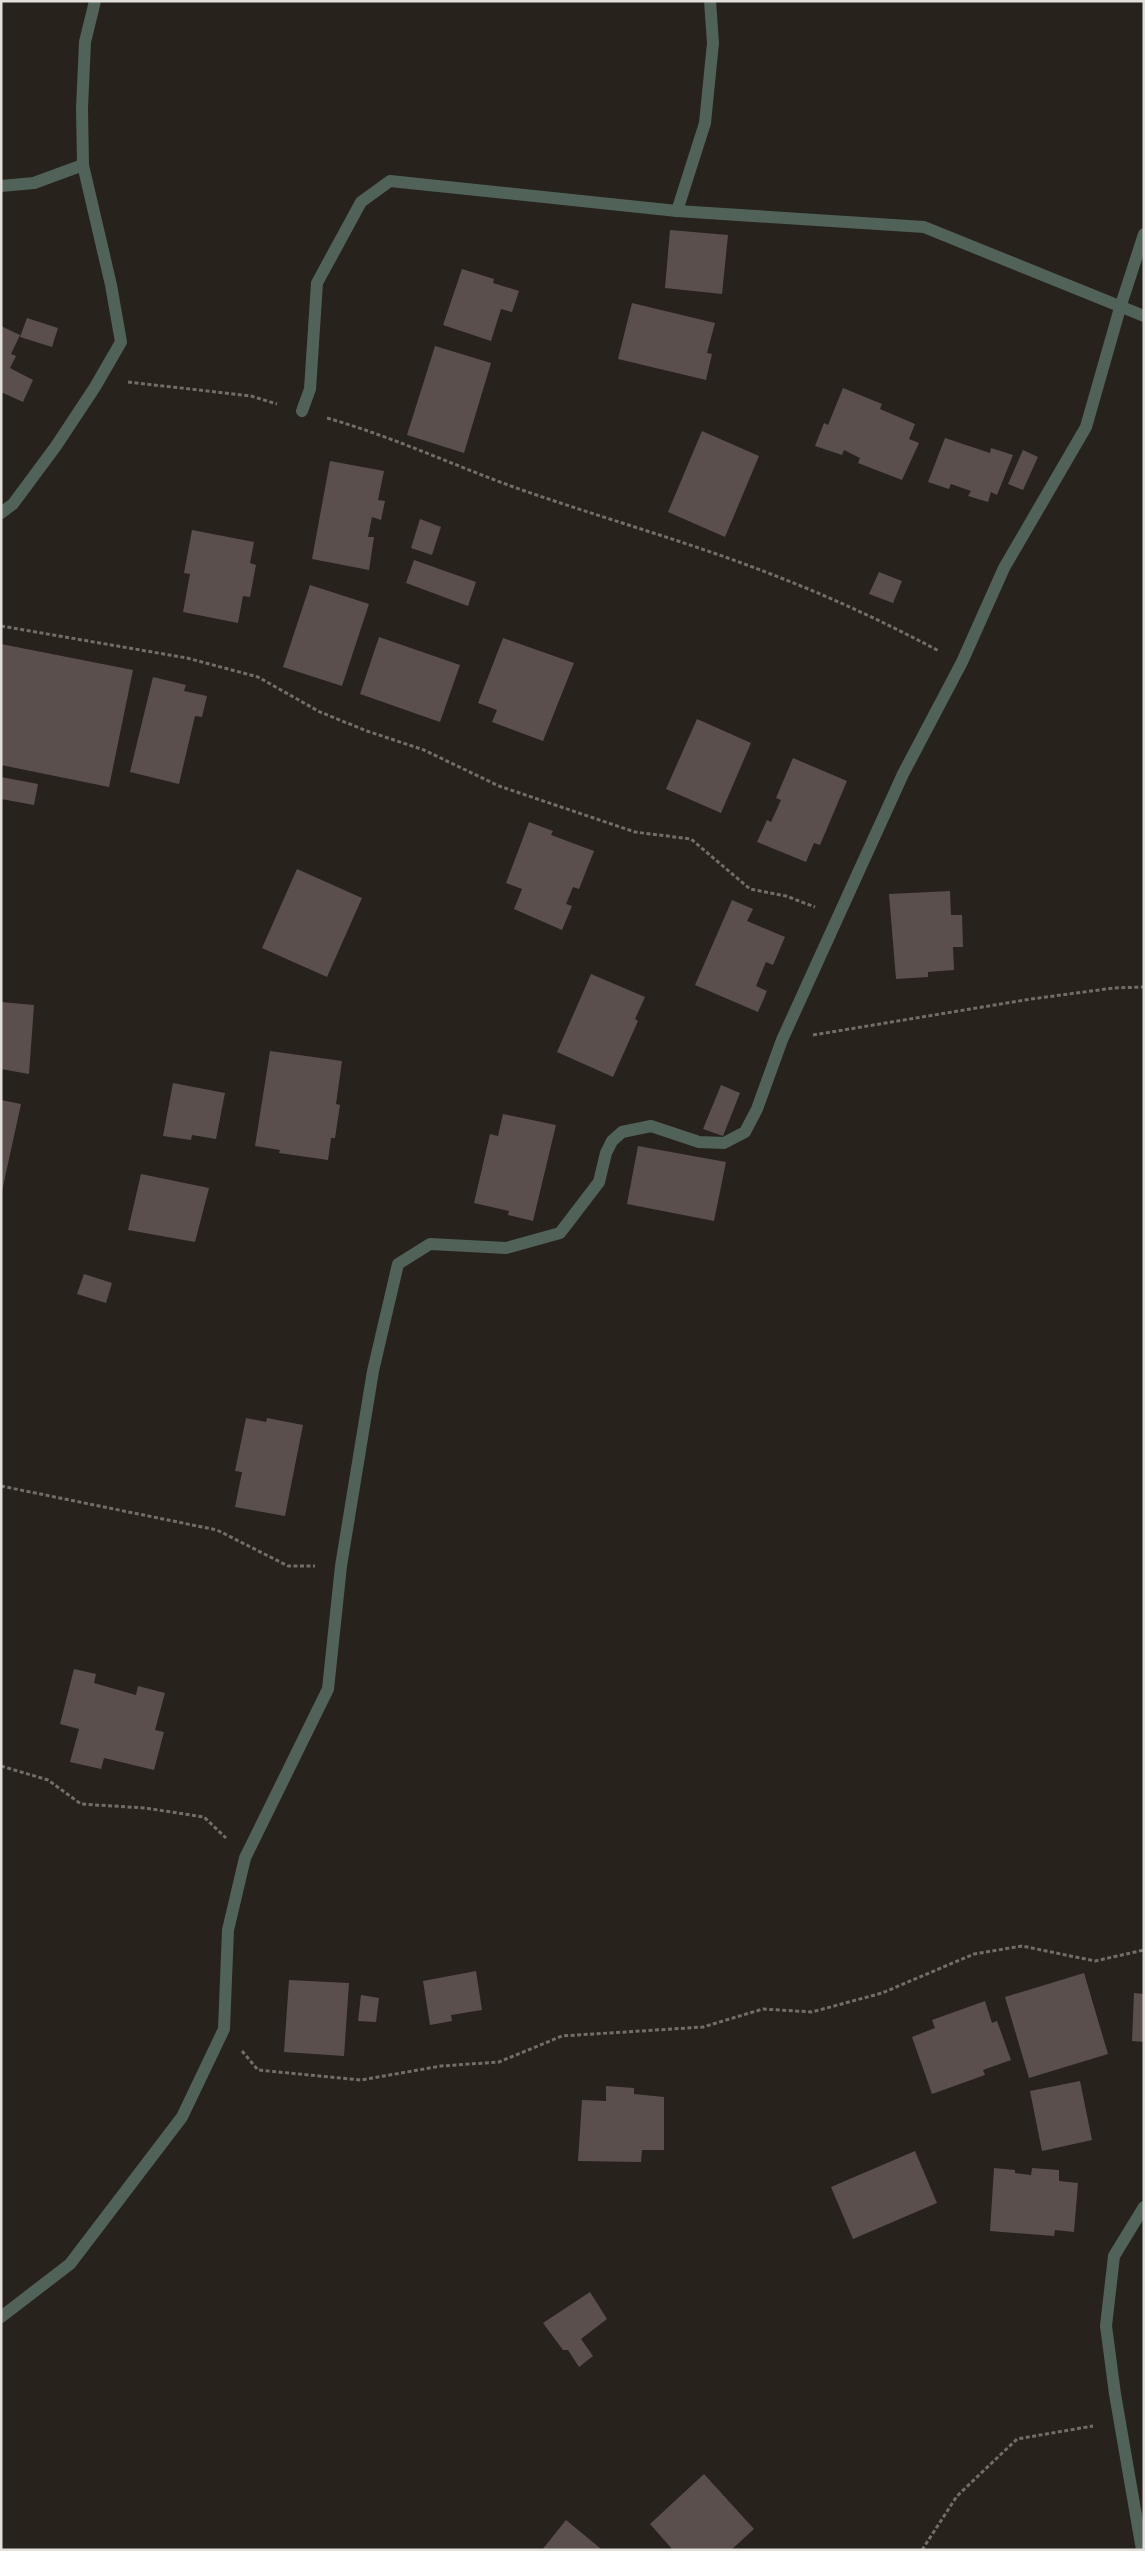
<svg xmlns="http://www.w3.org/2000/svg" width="1145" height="2551" font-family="'Roboto Condensed',sans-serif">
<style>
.building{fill:#5b4f4e}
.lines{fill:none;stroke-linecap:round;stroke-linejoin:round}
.path{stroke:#726d67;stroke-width:3;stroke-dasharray:4 2.5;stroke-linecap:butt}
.minor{stroke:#516258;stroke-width:12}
</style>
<rect width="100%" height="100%" fill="#27221b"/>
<g class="building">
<polygon points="670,230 728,235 722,294 665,288"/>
<polygon points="462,269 494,279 493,283 519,291 512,312 501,309 491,341 443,325"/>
<polygon points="632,303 715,323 707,353 712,354 706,380 618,359"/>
<polygon points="27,318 58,328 52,347 20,337"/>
<polygon points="1,326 20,335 11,354 16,356 10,368 33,380 23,402 1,392"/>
<polygon points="435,346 491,363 464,453 407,435"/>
<polygon points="843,388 882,404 880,409 915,424 909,439 919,443 902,480 858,463 860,458 844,450 842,455 815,446 824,423 828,425"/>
<polygon points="702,431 759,456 725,537 668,512"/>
<polygon points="945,438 990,453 991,448 1013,455 997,495 991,492 988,502 968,496 971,491 951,484 949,489 928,482"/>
<polygon points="1023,450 1038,457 1023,490 1008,484"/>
<polygon points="330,461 384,471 378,500 385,501 381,520 372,517 368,537 374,537 369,570 312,559"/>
<polygon points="420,519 441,527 432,555 411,548"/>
<polygon points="192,530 254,542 250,563 256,565 250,597 243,596 238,623 183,612 190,574 184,573"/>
<polygon points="414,560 476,582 468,606 406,583"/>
<polygon points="879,572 902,581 893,603 869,594"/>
<polygon points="310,585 369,604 342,686 283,667"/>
<polygon points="379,637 460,665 440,722 360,694"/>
<polygon points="503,638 574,663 543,741 492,722 497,710 478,703"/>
<polygon points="1,644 133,670 109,787 1,765"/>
<polygon points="153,677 186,685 184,691 207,696 202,717 195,716 179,784 130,772"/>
<polygon points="697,719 751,743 721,813 666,789"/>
<polygon points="793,758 847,781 820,845 814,843 806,862 757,842 767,820 771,822 781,800 776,798"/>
<polygon points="1,777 38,784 34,805 1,799"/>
<polygon points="529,822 553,831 551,835 594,851 579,889 573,887 566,904 572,906 562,930 514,909 522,889 506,883"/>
<polygon points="297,869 362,898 327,977 262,948"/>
<polygon points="950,891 951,915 962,915 963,947 953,947 954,970 928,972 928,977 896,979 889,894"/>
<polygon points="732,900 753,909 747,921 785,937 773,965 766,962 756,986 767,991 758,1012 695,985"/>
<polygon points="591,974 645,997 635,1019 638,1021 613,1077 557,1052"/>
<polygon points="1,1002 34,1005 29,1074 1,1069"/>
<polygon points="270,1051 342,1061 336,1104 340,1105 335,1138 331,1138 328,1160 279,1153 280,1150 255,1146"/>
<polygon points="173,1083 225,1093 216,1139 192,1135 191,1140 163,1136"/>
<polygon points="721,1085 740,1093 723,1136 703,1129"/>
<polygon points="1,1100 21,1104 2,1191 1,1191"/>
<polygon points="503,1114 556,1125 533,1221 508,1215 509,1211 474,1203 490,1134 498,1136"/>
<polygon points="638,1146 726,1162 714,1221 627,1204"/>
<polygon points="141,1174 209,1188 195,1242 128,1230"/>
<polygon points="84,1274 112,1283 106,1303 77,1294"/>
<polygon points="246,1418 266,1422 267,1418 303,1425 285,1516 235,1507 242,1472 235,1471"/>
<polygon points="74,1669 96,1674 94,1683 136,1695 138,1686 165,1693 155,1730 164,1732 154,1770 104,1758 101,1769 70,1762 79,1729 60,1724"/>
<polygon points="476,1971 482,2010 451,2015 452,2021 430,2025 423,1981"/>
<polygon points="1084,1973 1108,2054 1029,2078 1005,1997"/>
<polygon points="289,1980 349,1983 344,2056 284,2052"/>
<polygon points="1134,1993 1144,1994 1144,2042 1132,2041"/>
<polygon points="361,1995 379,1998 376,2022 358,2021"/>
<polygon points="985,2001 992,2023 997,2021 1011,2060 983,2070 985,2075 932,2094 912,2037 935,2028 932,2020"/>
<polygon points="1080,2081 1092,2140 1042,2151 1030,2091"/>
<polygon points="606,2086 634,2088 634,2094 664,2097 664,2150 642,2150 641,2162 578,2161 582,2100 606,2101"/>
<polygon points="915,2151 937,2203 853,2239 831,2187"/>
<polygon points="994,2168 1015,2170 1015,2173 1031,2175 1032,2168 1059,2170 1059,2181 1078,2183 1074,2232 1055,2230 1054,2236 990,2231"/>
<polygon points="590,2292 607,2319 581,2339 593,2356 579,2367 568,2350 563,2350 543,2323"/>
<polygon points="704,2474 754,2529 731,2550 673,2550 650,2524"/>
<polygon points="566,2520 600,2548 598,2550 542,2550"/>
</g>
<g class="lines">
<g class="path">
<polyline points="128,382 251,396 277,404"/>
<path d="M327 418C394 437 457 467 522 490 608 520 696 544 781 578 835 599 888 624 939 651"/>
<polyline points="1,626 187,658 258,677 320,712 367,731 424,750 499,786 635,832 691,839 750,889 786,896 815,907"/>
<polyline points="813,1035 1031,999 1114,988 1144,987"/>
<polyline points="1,1486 217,1530 288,1566 315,1566"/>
<polyline points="1,1766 48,1780 81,1804 145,1808 204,1817 226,1838"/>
<polyline points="242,2051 258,2070 361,2080 441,2066 499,2062 562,2036 703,2027 763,2009 812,2012 882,1993 974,1954 1022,1946 1095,1961 1144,1950"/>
<polyline points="922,2550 957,2496 1017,2439 1093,2426"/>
</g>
<g class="minor">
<polyline points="1,186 34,183 83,165"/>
<polyline points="677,211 705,123 713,43 710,1"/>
<polyline points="302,411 310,389 317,283 361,202 390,181 677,211 924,227 1144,316"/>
<polyline points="1,513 13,504 56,446 95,387 121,342 111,285 83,165 82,108 85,42 95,1"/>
<polyline points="1,2317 70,2264 182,2117 224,2029 228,1930 245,1858 328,1689 341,1566 373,1371 398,1264 430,1244 506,1248 560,1233 599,1182 606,1153 612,1141 622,1132 651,1126 699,1142 724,1143 745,1132 757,1109 782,1040 903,774 962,662 1004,568 1086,427 1120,308 1144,234"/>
<polyline points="1142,2550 1115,2394 1106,2326 1114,2256 1144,2207"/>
</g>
</g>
<rect width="1145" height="2551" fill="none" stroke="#e3e0db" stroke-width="5"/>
</svg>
